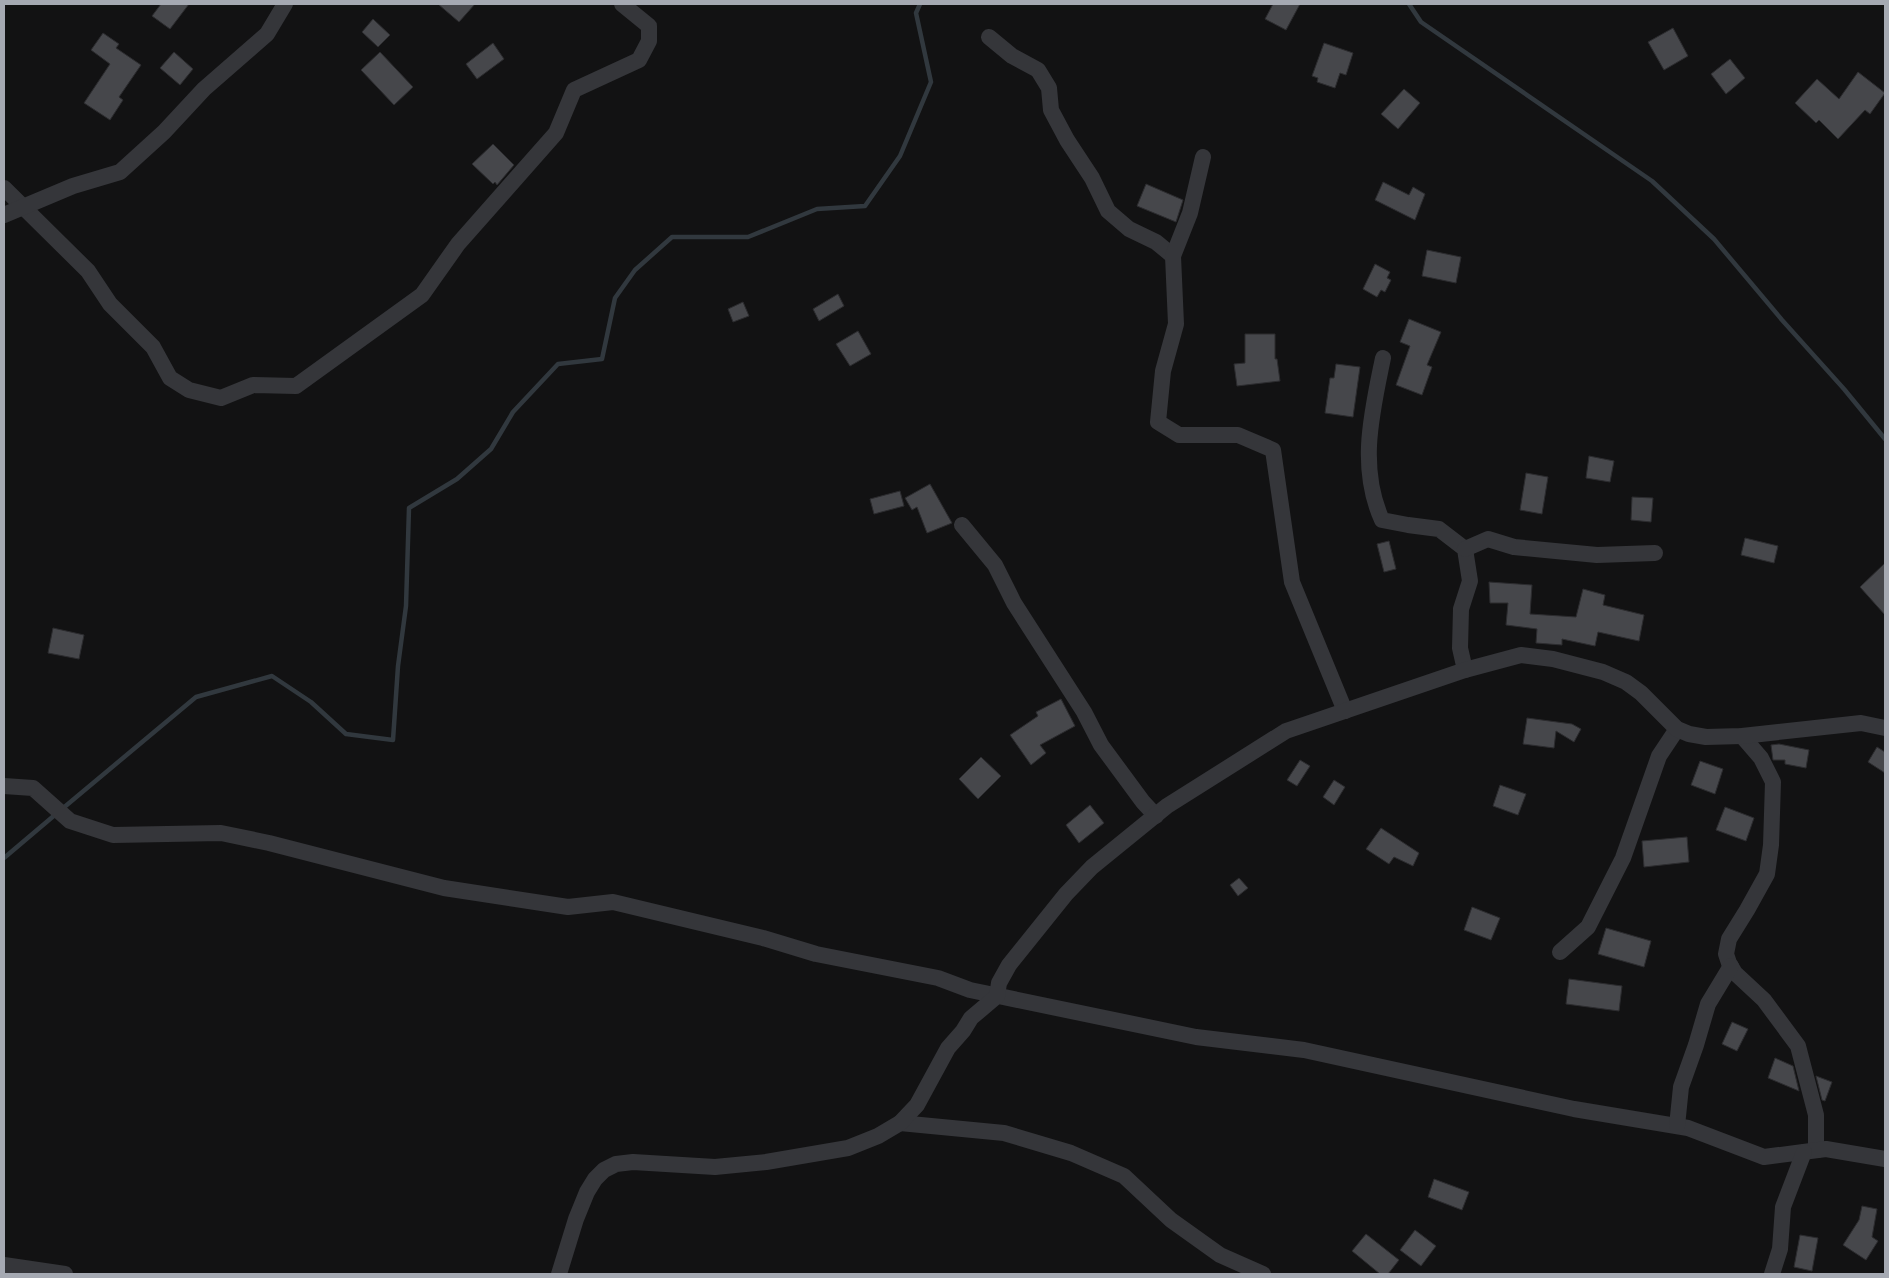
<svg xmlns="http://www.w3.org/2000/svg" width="1889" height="1278" font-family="'Golos Text',sans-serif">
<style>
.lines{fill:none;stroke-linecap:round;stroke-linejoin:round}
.stream{stroke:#31383e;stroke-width:4.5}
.building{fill:#46474b;stroke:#2c2c2f}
.minor{stroke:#35363a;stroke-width:16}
</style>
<rect width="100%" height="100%" fill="#121213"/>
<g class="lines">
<g class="stream">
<polyline points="1409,4 1421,22 1652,181 1714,239 1782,320 1844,389 1885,439"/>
<polyline points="62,809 196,697 272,676 311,702 346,734 393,740 398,666 406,606 409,508 457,479 491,449 513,412 558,364 602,359 615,298 635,270 672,237 748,237 817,209 865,206 900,156 931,82 916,13 920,4"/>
<polyline points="4,858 56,814"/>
</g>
</g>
<g class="building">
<polygon points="161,4 189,4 170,29 152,16"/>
<polygon points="438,4 475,4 459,22"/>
<polygon points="1273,4 1300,4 1286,30 1265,19"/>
<polygon points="373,19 390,35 378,47 362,32"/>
<polygon points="1673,28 1688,56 1664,70 1648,42"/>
<polygon points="103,33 119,44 116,48 141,65 119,97 123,100 110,120 84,103 110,64 91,50"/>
<polygon points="493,43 504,59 477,79 466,64"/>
<polygon points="1324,43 1353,53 1346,75 1340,73 1335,88 1317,82 1318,78 1312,76"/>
<polygon points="174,52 193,69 180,85 160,68"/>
<polygon points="380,52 413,87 394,105 361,70"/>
<polygon points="1730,59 1745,78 1726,94 1711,74"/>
<polygon points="1858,72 1885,93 1870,114 1865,110 1838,139 1819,120 1816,123 1795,103 1817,79 1839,99"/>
<polygon points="1404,89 1420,103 1398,129 1381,114"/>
<polygon points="493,144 514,165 497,185 495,182 493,184 472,164"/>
<polygon points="1383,182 1409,195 1413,187 1425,194 1415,220 1375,200"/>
<polygon points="1146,184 1183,200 1176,222 1137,206"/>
<polygon points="1427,250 1461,257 1456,283 1422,276"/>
<polygon points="1375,264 1390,272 1387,278 1391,280 1385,292 1381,290 1377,297 1363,289"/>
<polygon points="838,294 844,306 819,321 813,309"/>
<polygon points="743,302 749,316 733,322 728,309"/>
<polygon points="1409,319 1441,332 1427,365 1432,367 1422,395 1396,385 1410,346 1400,342"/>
<polygon points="858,331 871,354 850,366 836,344"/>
<polygon points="1245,334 1275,334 1275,359 1277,359 1280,381 1237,386 1234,364 1245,363"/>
<polygon points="1336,364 1360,367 1353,417 1325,413 1330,378 1334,378"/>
<polygon points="1589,456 1614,461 1610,482 1586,478"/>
<polygon points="1526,473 1548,477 1542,514 1520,510"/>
<polygon points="930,484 952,523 927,533 917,507 912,510 905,498"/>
<polygon points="900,491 904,506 874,514 870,499"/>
<polygon points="1632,497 1653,498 1651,522 1631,520"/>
<polygon points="1745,538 1778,546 1774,563 1741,555"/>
<polygon points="1389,541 1396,569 1384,572 1377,544"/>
<polygon points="1885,563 1885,615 1860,587"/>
<polygon points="1489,582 1532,585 1530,614 1576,617 1583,589 1605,595 1603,605 1644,615 1639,641 1598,632 1595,646 1562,639 1562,645 1536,643 1537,629 1506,625 1508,603 1490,603"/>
<polygon points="53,628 84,635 79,659 48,653"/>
<polygon points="1061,699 1075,726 1040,745 1046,753 1031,765 1010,735 1038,716 1036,712"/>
<polygon points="1527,718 1572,724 1581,729 1574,742 1556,731 1554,748 1523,744"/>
<polygon points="1779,744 1809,750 1806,768 1785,764 1785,760 1773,760 1771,745"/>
<polygon points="1877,747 1885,752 1885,773 1868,762"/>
<polygon points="981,757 1001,776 978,799 959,779"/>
<polygon points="1300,760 1310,766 1297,786 1287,780"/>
<polygon points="1700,761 1723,769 1715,794 1691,785"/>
<polygon points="1334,780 1345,787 1334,805 1323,797"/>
<polygon points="1500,785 1526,794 1518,815 1493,806"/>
<polygon points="1090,805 1104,823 1079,843 1066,825"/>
<polygon points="1725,807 1754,818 1746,841 1716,830"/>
<polygon points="1381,828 1419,853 1413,866 1394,857 1389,864 1366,849"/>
<polygon points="1687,837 1689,862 1644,867 1642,841"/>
<polygon points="1239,878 1248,888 1238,896 1230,885"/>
<polygon points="1472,907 1500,918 1491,940 1464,930"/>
<polygon points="1606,928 1651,941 1644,967 1598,954"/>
<polygon points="1569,979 1622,986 1619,1011 1566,1004"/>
<polygon points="1732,1022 1748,1029 1737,1051 1722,1044"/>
<polygon points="1775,1058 1793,1066 1799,1091 1768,1078"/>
<polygon points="1816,1076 1832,1082 1825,1101 1822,1100"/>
<polygon points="1434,1179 1469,1192 1462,1210 1428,1197"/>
<polygon points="1862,1206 1877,1209 1872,1237 1878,1241 1866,1260 1843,1245 1859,1220"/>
<polygon points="1415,1230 1436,1246 1421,1266 1400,1250"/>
<polygon points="1366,1234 1399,1260 1388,1274 1380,1274 1352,1251"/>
<polygon points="1800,1235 1818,1238 1812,1271 1794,1267"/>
</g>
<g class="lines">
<g class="minor">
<polyline points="989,37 1012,56 1038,70 1049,88 1051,110 1067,140 1092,178 1108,211 1129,229 1156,242 1173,256"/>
<polyline points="1203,157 1190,213 1173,256 1176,324 1163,371 1158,422 1179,435 1238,435 1273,450 1292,582 1345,711"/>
<polyline points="4,188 88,271 110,304 153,347 170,378 189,390 221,398 253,385 296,386 422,295 458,244 556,133 574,90 639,60 649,41 649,26 622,4"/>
<polyline points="4,215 73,186 120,172 164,132 204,89 267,34 285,4"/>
<path d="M1383 358C1372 412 1358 467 1382 520L1408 525 1439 529 1465 549 1470 581 1461 609 1460 648 1465 670"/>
<polyline points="962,525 995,565 1014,603 1084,712 1101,745 1143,802 1156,816"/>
<polyline points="1465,549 1488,539 1514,547 1597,555 1655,553"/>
<polyline points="1742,736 1761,758 1773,782 1771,845 1767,874 1747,910 1729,939 1726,954 1729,963 1735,973 1764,1000 1798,1046 1816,1115 1816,1144 1818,1150"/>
<polyline points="4,786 33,788 70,821 113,835 221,833 269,843 444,888 568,907 613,902 763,938 816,954 938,978 970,990 1196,1037 1304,1050 1574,1109 1688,1128 1764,1157 1826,1149 1885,1159"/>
<polyline points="1560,952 1588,927 1623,858 1659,756 1677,729"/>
<polyline points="900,1123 1004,1133 1071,1153 1124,1176 1171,1220 1220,1255 1263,1274"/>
<polyline points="1677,1126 1681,1087 1696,1045 1708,1004 1731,966"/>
<polyline points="4,1265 65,1274"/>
<polyline points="559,1274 576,1219 587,1192 595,1179 604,1170 616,1164 633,1162 715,1167 766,1162 848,1148 878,1136 900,1123 917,1105 948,1048 963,1031 971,1018 997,996 999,983 1009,965 1066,894 1092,867 1167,806 1286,731 1465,670 1521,655 1553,659 1603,672 1626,682 1641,693 1677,729 1689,734 1706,737 1742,736 1861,723 1885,728"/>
<polyline points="1772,1274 1780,1249 1783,1207 1804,1152"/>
</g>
</g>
<rect width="1889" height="1278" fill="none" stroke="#a5a9b2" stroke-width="10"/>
</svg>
